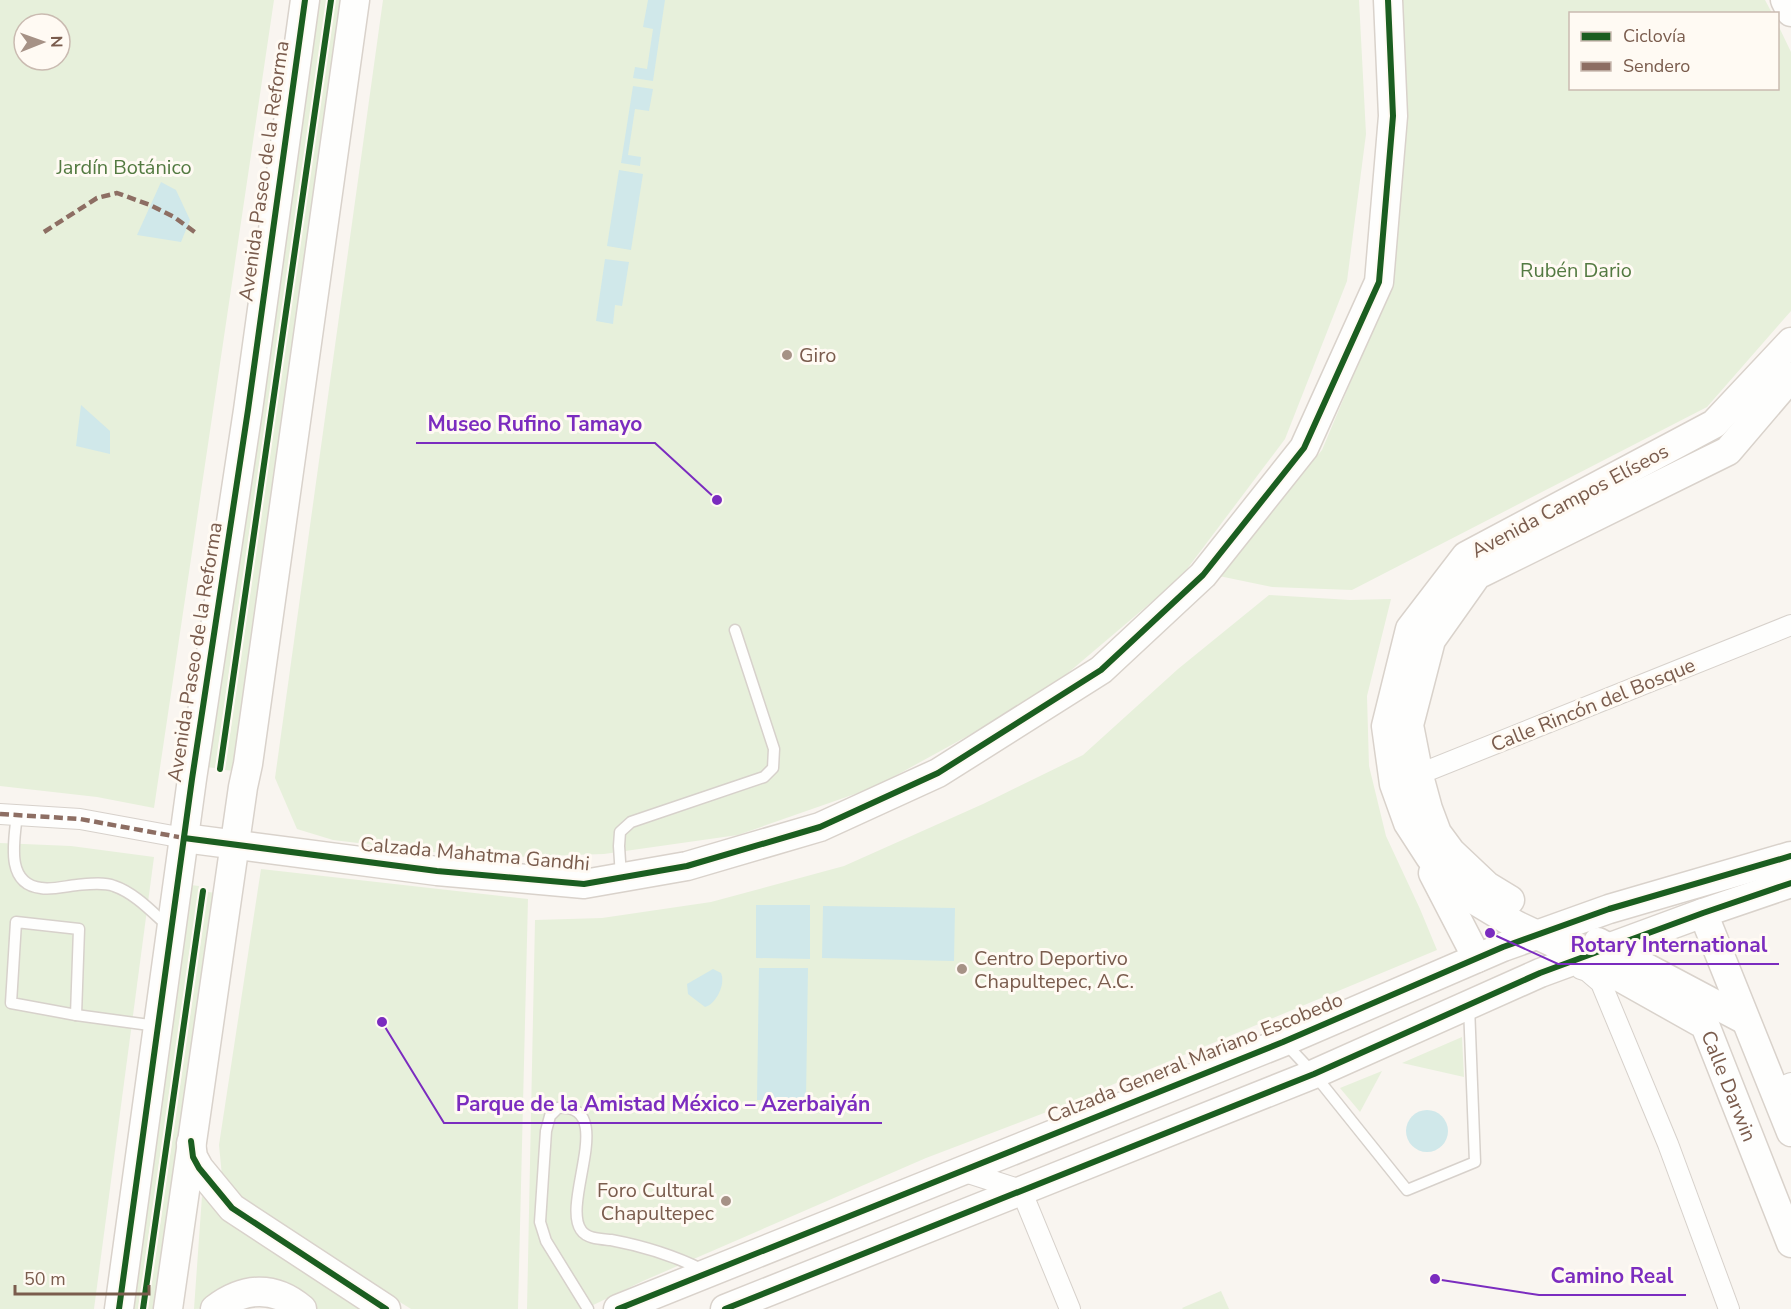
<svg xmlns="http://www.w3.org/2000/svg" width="1791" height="1309" font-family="'Nunito Sans',sans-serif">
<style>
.green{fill:#e7f0db;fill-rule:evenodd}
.water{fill:#d0e8ea}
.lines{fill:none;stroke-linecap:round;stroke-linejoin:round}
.lane-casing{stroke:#d7d1cb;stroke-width:13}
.street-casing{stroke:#d7d1cb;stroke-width:22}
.secondary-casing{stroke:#d9d2cb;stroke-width:31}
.lane{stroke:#fefefd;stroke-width:10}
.street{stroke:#fefefd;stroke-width:20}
.secondary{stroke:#fefefd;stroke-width:28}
.quiet{stroke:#8d6e63;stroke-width:4.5;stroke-dasharray:9 4.5;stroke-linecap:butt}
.cycleway-casing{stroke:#fffaf3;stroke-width:10}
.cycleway{stroke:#1b5e20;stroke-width:6}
.poi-dot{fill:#a69286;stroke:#fffaf3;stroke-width:2}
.labels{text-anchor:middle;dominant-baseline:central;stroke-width:6;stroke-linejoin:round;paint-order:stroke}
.park-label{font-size:20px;fill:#537a41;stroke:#fffaf3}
.street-label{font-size:20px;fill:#7a5c4d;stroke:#fffaf3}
.poi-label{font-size:20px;fill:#7a5c4d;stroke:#fffaf3;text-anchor:start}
.leader{fill:none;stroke:#7b2cbf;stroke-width:2}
.callout-dot{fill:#7b2cbf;stroke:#fffaf3;stroke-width:2}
.callout-label{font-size:21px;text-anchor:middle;font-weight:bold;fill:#7b2cbf;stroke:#fffaf3;stroke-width:6;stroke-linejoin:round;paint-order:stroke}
</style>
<rect width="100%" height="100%" fill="#f9f5f0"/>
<g class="green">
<path d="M0 0H274L154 808 97 797 0 786ZM24 24H60V60H24Z"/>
<polygon points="317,0 327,0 215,768 206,767"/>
<polygon points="335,0 344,0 234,771 225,770"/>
<polygon points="383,0 1359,0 1366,134 1347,281 1285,439 1181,577 1042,695 875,787 738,835 604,854 483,858 333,840 297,829 275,778"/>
<polygon points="1399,0 1765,0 1772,13 1570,14 1570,88 1778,88 1778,25 1791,52 1791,311 1707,407 1352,590 1272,587 1219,576 1322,450 1393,281"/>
<polygon points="1269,595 1350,600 1391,599 1367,696 1369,766 1386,836 1420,909 1437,950 1044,1113 926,1158 643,1281 585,1309 527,1309 535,920 602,918 711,902 844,866 983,804 1083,755 1178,669"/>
<polygon points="0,843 71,846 154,857 94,1309 0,1309"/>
<polygon points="261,869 528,899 518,1309 411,1309 232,1197 222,1176 219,1145"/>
<polygon points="191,885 199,886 138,1309 129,1309"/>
<polygon points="208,892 216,893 155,1309 148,1309"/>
<polygon points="1462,1037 1464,1077 1402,1063"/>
<polygon points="1382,1071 1360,1112 1340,1088"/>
<polygon points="202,1196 226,1221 365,1309 316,1309 311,1303 194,1309"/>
<polygon points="1221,1291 1229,1309 1183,1309 1182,1308"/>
</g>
<g class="water">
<polygon points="648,0 665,0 653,81 633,78 635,67 647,69 653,29 643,27"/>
<polygon points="633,86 653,89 649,111 635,109 628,155 641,157 640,166 621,163"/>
<polygon points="619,170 643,174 631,250 607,246"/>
<polygon points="161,182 176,190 190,220 181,242 137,235"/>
<polygon points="605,259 629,262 622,306 615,305 613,324 596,321"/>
<polygon points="81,405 110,431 110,454 76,446"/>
<polygon points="756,905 810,905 810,959 756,958"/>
<polygon points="823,906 955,908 954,961 822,958"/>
<polygon points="759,968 808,968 806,1100 757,1100"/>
<path d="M713 969 721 973C726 984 716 1004 705 1007L688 994 687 984Z"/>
<circle cx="1427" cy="1131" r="21"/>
</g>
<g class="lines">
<g class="lane-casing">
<g id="lane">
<path d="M17 815C14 841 5 884 41 888 52 890 66 886 77 885 89 884 103 882 114 886 135 893 153 913 169 927"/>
<polyline points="621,877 619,846 620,832 631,822 764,777 773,768 774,749 735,630"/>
<polygon points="16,922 79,929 76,1015 11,1003"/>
<polyline points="76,1015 157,1026"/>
<polyline points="1284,1042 1314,1074 1407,1190 1475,1162 1469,1006"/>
<path d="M588 1309 546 1241 540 1222 546 1131 550 1116 558 1108C618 1103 561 1202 581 1230 587 1239 601 1239 611 1240 643 1246 673 1255 703 1270"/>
</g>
</g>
<g class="street-casing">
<g id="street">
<polyline points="1407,779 1791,625"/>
<polyline points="0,814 80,819 184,838"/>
<polyline points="1581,969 1587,971 1601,983 1668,1144 1729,1309"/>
<polyline points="1774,1090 1791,1083"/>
<polyline points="962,1171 1021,1190 1070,1309"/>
</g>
</g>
<g class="secondary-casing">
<g id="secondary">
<polyline points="1785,0 1791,12"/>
<path id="s1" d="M1791 342 1714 424 1466 556 1410 629 1386 726 1394 784 1408 823 1430 857 1447 878 1476 901 1516 925 1584 957 1705 1025 1791 1243"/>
<polyline points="184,838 437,871 584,884 687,866 820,827 938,773 1101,670 1203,575 1304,448 1379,282 1393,116 1388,0"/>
<polyline points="1433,873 1477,958"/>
<polyline points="1510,900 1487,886 1451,852 1437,833 1428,809 1419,776 1409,725 1431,640 1477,575 1728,451 1791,377"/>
<polyline points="1703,913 1791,1132"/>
<polyline points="1598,942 1745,1020"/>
<polyline points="191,1143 193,1157 199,1168 232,1208 386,1309"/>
<polyline points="119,1309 192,779 248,410 305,0"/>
<polyline points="168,1309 243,787 248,764 355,0"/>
<path d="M215 1309C244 1287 274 1285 302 1309"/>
<polyline points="618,1309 1283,1042 1503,947 1609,909 1791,856"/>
<polyline points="725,1309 1314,1074 1540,973 1703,913 1791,883"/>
</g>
</g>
<use href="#lane" class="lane"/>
<use href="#street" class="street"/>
<use href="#secondary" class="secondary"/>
<g class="quiet">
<polyline points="44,232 97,198 117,193 150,205 174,217 196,233"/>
<polyline points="0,814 80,819 184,838"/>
</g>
<g class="cycleway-casing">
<g id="cycleway">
<polyline points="220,769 331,0"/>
<polyline points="184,838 437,871 584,884 687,866 820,827 938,773 1101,670 1203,575 1304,448 1379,282 1393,116 1388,0"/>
<polyline points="191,1141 193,1157 199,1168 232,1208 386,1309"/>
<polyline points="119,1309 192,779 248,410 305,0"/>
<polyline points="143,1309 203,891"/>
<polyline points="618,1309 1283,1042 1503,947 1609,909 1791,856"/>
<polyline points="725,1309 1314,1074 1540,973 1703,913 1791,883"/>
</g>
</g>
<use href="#cycleway" class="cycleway"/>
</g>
<g class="poi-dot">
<circle cx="787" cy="355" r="6"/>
<circle cx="962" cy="969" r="6"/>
<circle cx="726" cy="1201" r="6"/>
</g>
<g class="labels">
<g class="park-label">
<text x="124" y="167">Jardín Botánico</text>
<text x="1576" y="270">Rubén Dario</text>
</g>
<g class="street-label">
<text transform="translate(264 171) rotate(-82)">Avenida Paseo de la Reforma</text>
<text transform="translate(1570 501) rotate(-28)">Avenida Campos Elíseos</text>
<text transform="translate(195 652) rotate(-81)">Avenida Paseo de la Reforma</text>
<text transform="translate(1593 705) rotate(-22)">Calle Rincón del Bosque</text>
<text transform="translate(475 854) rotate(5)">Calzada Mahatma Gandhi</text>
<text transform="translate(1195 1058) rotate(-22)">Calzada General Mariano Escobedo</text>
<text stroke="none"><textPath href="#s1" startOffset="1116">Calle Darwin</textPath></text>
</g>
<g class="poi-label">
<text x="799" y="355">Giro</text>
<text x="974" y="958">Centro Deportivo<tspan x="974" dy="23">Chapultepec, A.C.</tspan></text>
<text x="714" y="1190" text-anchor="end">Foro Cultural<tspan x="714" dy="23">Chapultepec</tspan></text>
</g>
</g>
<path class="leader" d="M717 500L655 443H416M1490 933L1558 964H1779M382 1022L444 1123H882M1435 1279L1539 1295H1686"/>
<g class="callout-dot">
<circle cx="717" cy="500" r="6"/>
<circle cx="1490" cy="933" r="6"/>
<circle cx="382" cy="1022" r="6"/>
<circle cx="1435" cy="1279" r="6"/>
</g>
<g class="callout-label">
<text x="535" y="431">Museo Rufino Tamayo</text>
<text x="1669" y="952">Rotary International</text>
<text x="663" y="1111">Parque de la Amistad México – Azerbaiyán</text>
<text x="1612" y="1283">Camino Real</text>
</g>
<rect x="1569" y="12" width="210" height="78" fill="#fffaf3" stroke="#cabbb1" stroke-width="1.5"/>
<rect x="1581" y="32" width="30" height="9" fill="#1b5e20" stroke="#cabbb1" stroke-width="1.5"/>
<text x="1623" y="42" font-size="18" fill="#7a5c4d">Ciclovía</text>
<rect x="1581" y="62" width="30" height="9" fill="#8d6e63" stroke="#cabbb1" stroke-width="1.5"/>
<text x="1623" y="72" font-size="18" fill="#7a5c4d">Sendero</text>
<g transform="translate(42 42) rotate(89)"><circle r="28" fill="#fffaf3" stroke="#cabbb1" stroke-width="1.5"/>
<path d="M0-4.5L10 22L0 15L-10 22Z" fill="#a69286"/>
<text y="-9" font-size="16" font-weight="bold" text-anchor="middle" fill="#7a5c4d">N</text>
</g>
<path d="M15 1285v9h134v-9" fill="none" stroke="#7a5c4d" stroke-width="3"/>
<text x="24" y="1285" font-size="18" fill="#7a5c4d" stroke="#fffaf3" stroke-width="4.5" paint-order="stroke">50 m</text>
</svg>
